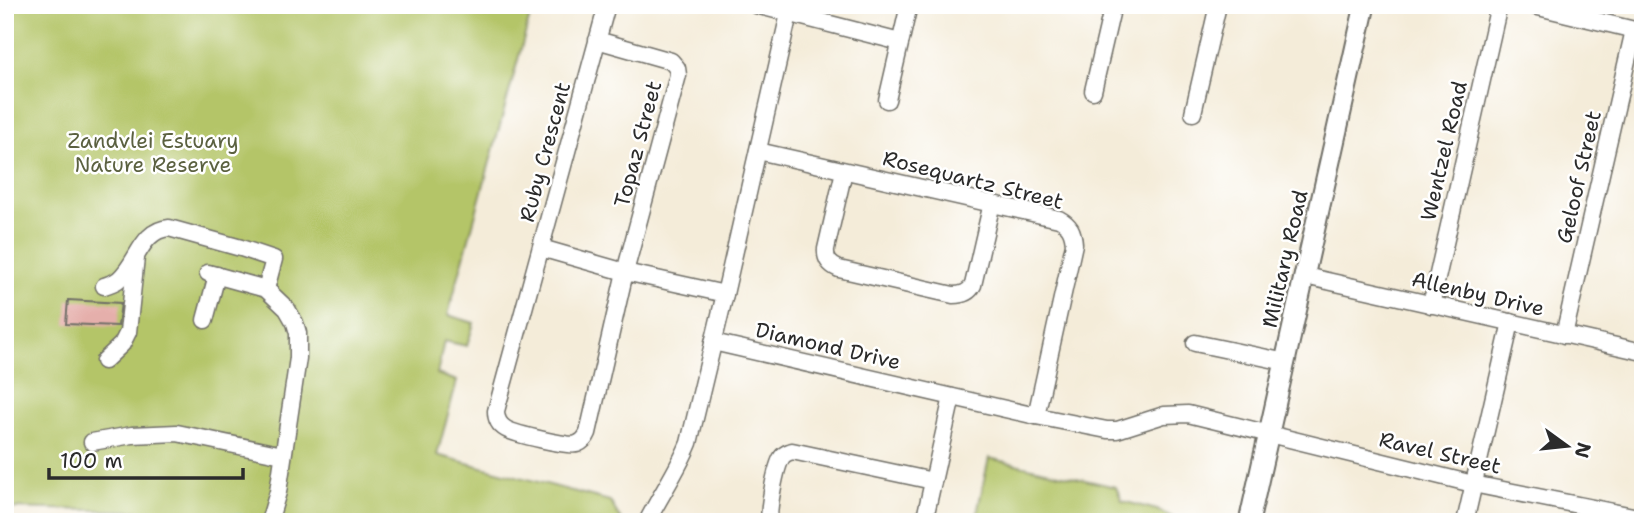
<svg xmlns="http://www.w3.org/2000/svg" width="1648" height="527" font-family="'Shantell Sans',sans-serif">
<style>
.green{fill:#b4c568;stroke:#70784a;stroke-width:2}
.lines{fill:none;stroke-linecap:round;stroke-linejoin:round}
.canal{stroke:#51bccc;stroke-width:14}
.building{fill:#e5afab}
.minor-casing{stroke:#716f68;stroke-width:19}
.major-casing{stroke:#716f68;stroke-width:23}
.minor{stroke:#fff;stroke-width:16}
.major{stroke:#fff;stroke-width:19}
.labels{text-anchor:middle;dominant-baseline:central;stroke-width:5;stroke-linejoin:round;paint-order:stroke}
.park-label{font-size:21px;fill:#5b6140;stroke:#fff}
.street-label{font-size:21px;fill:#2b2b2b;stroke:#fff}
</style>
<rect width="100%" height="100%" fill="#fff"/>
<filter id="ink" filterUnits="userSpaceOnUse"><feTurbulence type="fractalNoise" baseFrequency=".0143" numOctaves="2"/><feDisplacementMap in="SourceGraphic" scale="14" xChannelSelector="R" yChannelSelector="G"/><feConvolveMatrix kernelMatrix="1 2 1 2 8 2 1 2 1" color-interpolation-filters="sRGB"/></filter>
<filter id="wash" filterUnits="userSpaceOnUse"><feTurbulence type="fractalNoise" baseFrequency=".00686" numOctaves="4" result="noise"/><feDisplacementMap in="SourceGraphic" scale="28" xChannelSelector="R" yChannelSelector="G"/><feGaussianBlur stdDeviation="1.57" result="paint"/><feColorMatrix in="noise" values="0 0 0 0 0 0 0 0 0 0 0 0 0 0 0 0 0 1.4 0 .05"/><feComposite in="paint" operator="in"/></filter>
<g filter="url(#wash)">
<rect width="100%" height="100%" fill="#f4ecd9"/>
<g class="green">
<polygon points="5,5 533,5 448,315 474,323 467,346 444,341 437,374 457,381 437,455 610,501 622,522 182,522 183,512 5,508"/>
<polygon points="989,458 1116,487 1122,501 1157,510 1182,522 975,522"/>
</g>
<g class="lines">
<g class="canal">
<polyline points="5,522 7,522"/>
<polyline points="198,522 216,520 242,522"/>
</g>
</g>
<g id="blocks">
<polygon class="building" points="68,300 121,303 118,326 66,324"/>
</g>
</g>
<g filter="url(#ink)">
<use href="#blocks" fill-opacity="0" stroke="#716f68" stroke-width="2"/>
<g class="lines">
<g class="minor-casing">
<g id="minor">
<polyline points="756,5 900,42"/>
<polyline points="1530,5 1643,32"/>
<path d="M597 40 671 61 677 68 678 75 625 272 588 433C586 438 582 442 577 444 568 447 515 434 506 429 499 425 496 419 496 411L607 5"/>
<polyline points="1093,91 1113,5"/>
<polyline points="887,100 909,5"/>
<polyline points="1193,113 1218,5"/>
<path d="M758 151 1059 219C1070 225 1073 231 1074 244L1036 416"/>
<path d="M844 171 826 249C825 260 830 265 839 269L953 295C962 295 969 293 973 285L992 203"/>
<polyline points="541,248 625,272 725,294"/>
<polyline points="208,273 266,289 287,309 295,323 298,333 298,358 278,492 269,522"/>
<polyline points="1305,276 1643,352"/>
<path d="M104 286C109 284 115 283 119 279 138 263 141 230 169 228L241 248 274 259 266 289"/>
<polyline points="1431,305 1499,5"/>
<polyline points="205,320 217,275"/>
<polyline points="1564,335 1634,30"/>
<polyline points="713,342 1036,416 1107,430 1117,430 1164,415 1188,414 1473,484 1643,518"/>
<polyline points="1195,343 1286,362"/>
<polyline points="104,361 122,344 128,332 136,257"/>
<polyline points="92,442 132,435 177,433 283,455"/>
<path d="M648 520C661 494 678 470 689 443L725 294 791 5"/>
<path d="M770 522C767 511 776 466 782 457 785 453 787 453 792 451L933 481"/>
<polyline points="924,522 952,397"/>
<polyline points="1465,522 1511,322"/>
</g>
</g>
<g class="major-casing">
<polyline id="major" points="1249,522 1365,5"/>
</g>
<use href="#minor" class="minor"/>
<use href="#major" class="major"/>
</g>
</g>
<g class="labels">
<g class="park-label">
<text x="153" y="141">Zandvlei Estuary<tspan x="153" dy="24">Nature Reserve</tspan></text>
</g>
<g class="street-label">
<text transform="translate(638 144) rotate(-75)">Topaz Street</text>
<text transform="translate(1444 151) rotate(-77)">Wentzel Road</text>
<text transform="translate(545 152) rotate(-75)">Ruby Crescent</text>
<text transform="translate(1579 177) rotate(-77)">Geloof Street</text>
<text transform="translate(973 180) rotate(14)">Rosequartz Street</text>
<text transform="translate(1285 259) rotate(-77)">Military Road</text>
<text transform="translate(1478 294) rotate(13)">Allenby Drive</text>
<text transform="translate(828 346) rotate(13)">Diamond Drive</text>
<text transform="translate(1440 453) rotate(13)">Ravel Street</text>
</g>
</g>
<rect width="1648" height="527" fill="none" stroke="#fff" stroke-width="28"/>
<g transform="translate(1567 446) rotate(105)" stroke="#ffffff" stroke-width="5" paint-order="stroke">
<path d="M0-5L12 26L0 18L-12 26Z" fill="#2b2b2b"/>
<text y="-10" font-size="19" font-weight="bold" text-anchor="middle" fill="#2b2b2b">N</text>
</g>
<path d="M49 468v10h194v-10" fill="none" stroke="#2b2b2b" stroke-width="3.5"/>
<text x="60" y="468" font-size="21" fill="#2b2b2b" stroke="#ffffff" stroke-width="5" paint-order="stroke">100 m</text>
</svg>
